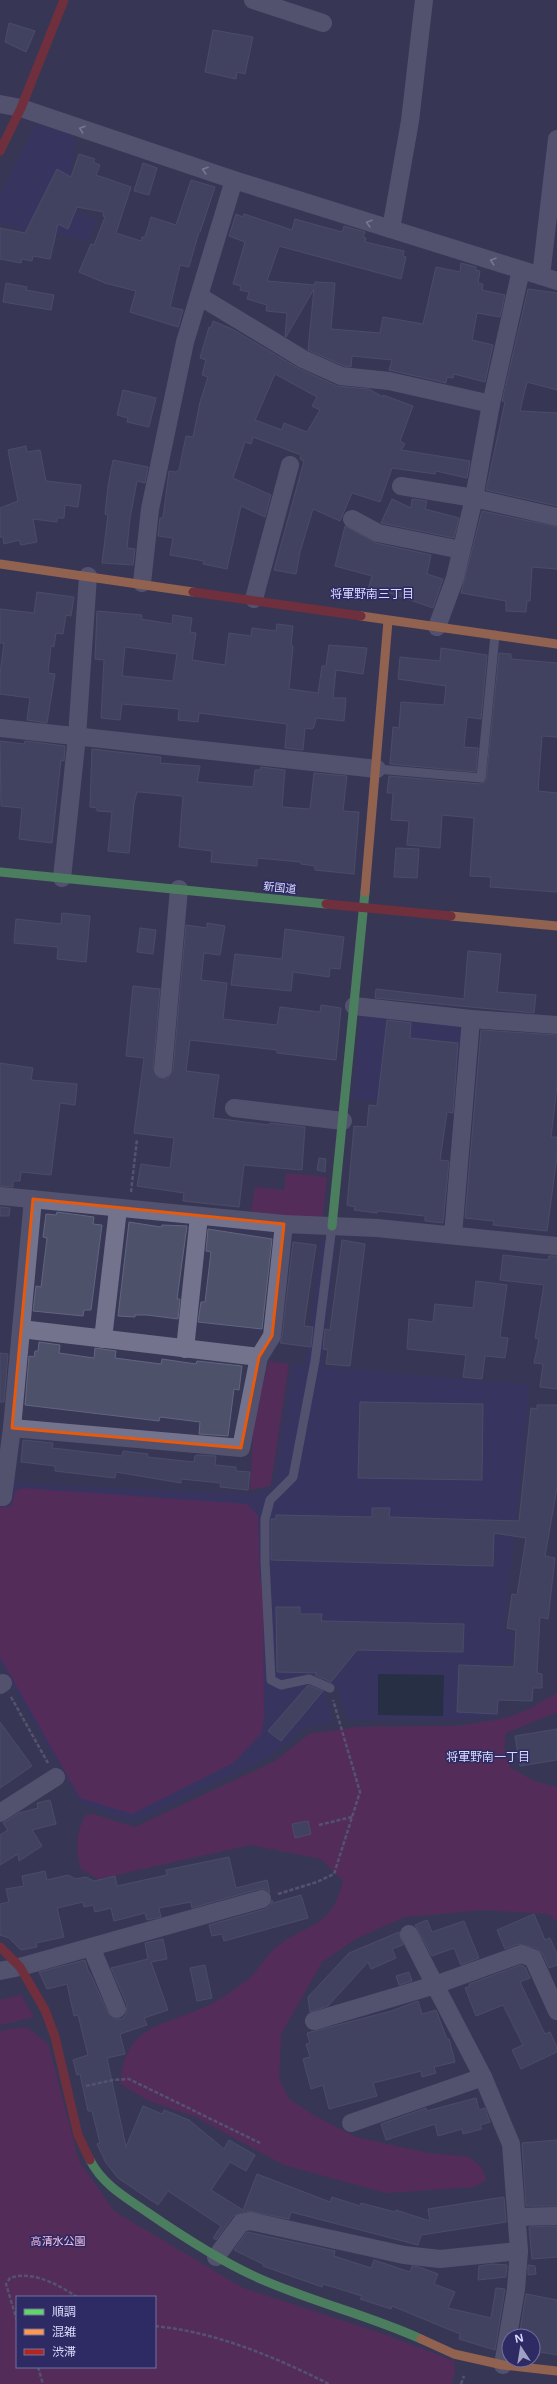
<svg xmlns="http://www.w3.org/2000/svg" width="557" height="2384" font-family="'Noto Sans','Noto Sans JP',sans-serif">
<style>
.built{fill:#36326d}
.green{fill:#741f5f;fill-rule:evenodd}
.water{fill:#122731}
.building{fill:#4d516a;stroke:#61657f;fill-rule:evenodd}
.lines{fill:none;stroke-linecap:round;stroke-linejoin:round}
.path{stroke:#75748c;stroke-width:2.5;stroke-dasharray:4 2;stroke-linecap:butt}
.lane{stroke:#74738d;stroke-width:9}
.street{stroke:#74738d;stroke-width:18}
.fast{stroke:#63d668;stroke-width:9}
.slow{stroke:#ff974d;stroke-width:9}
.jam{stroke:#b3261e;stroke-width:9}
.oneway{stroke:#c0c1e2}
.marked{fill:none;stroke:#e8590c;stroke-width:3;stroke-linejoin:round}
.labels{text-anchor:middle;dominant-baseline:central;stroke-width:3;stroke-linejoin:round;paint-order:stroke}
.street-label{font-size:11px;fill:#d9dbfe;stroke:#2e2a63}
.park-label{font-size:11px;fill:#f8c1e1;stroke:#2e2a63}
.neighbourhood-label{font-size:12px;fill:#d9dbfe;stroke:#2e2a63}
</style>
<rect width="100%" height="100%" fill="#393756"/>
<g class="built">
<polygon points="36,124 74,137 69,211 96,219 90,241 0,224 0,195"/>
<polygon points="361,1014 460,1025 464,1032 460,1071 411,1066 406,1104 352,1099"/>
<polygon points="322,1238 336,1241 322,1367 530,1385 504,1632 514,1633 511,1663 501,1664 499,1716 458,1720 348,1720 336,1685 324,1690 333,1723 305,1727 269,1757 133,1822 81,1804 0,1664 0,1503 12,1483 252,1494 273,1488 292,1364 305,1365"/>
</g>
<g class="green">
<polygon points="286,1173 327,1177 322,1219 251,1213 255,1187 284,1190"/>
<polygon points="269,1361 289,1364 271,1483 270,1486 250,1490 254,1414"/>
<polygon points="23,1488 247,1504 258,1516 260,1576 263,1598 264,1718 261,1734 233,1763 132,1814 80,1798 0,1657 0,1507 12,1506 15,1491"/>
<path d="M557 1693V1712L506 1733 504 1749 510 1767 534 1781 557 1787V1921L548 1914 484 1910 405 1917 357 1938 322 1962 281 2034 279 2079 289 2099 313 2115 356 2137 428 2153 469 2157 482 2168 486 2180 475 2187 386 2193 284 2165 194 2116 149 2101 120 2084C126 2024 159 2028 205 2007 219 2001 234 1990 246 1981 259 1971 266 1954 279 1945 312 1921 331 1928 343 1881L321 1859 250 1845 98 1879 81 1869C75 1847 76 1836 85 1815L92 1814 135 1827 275 1761 309 1734 357 1727 459 1726 506 1718 529 1709Z"/>
<polygon points="21,1995 34,2017 0,2025 0,2000"/>
<path d="M15 2028H28L48 2044 79 2161 114 2211 243 2288 386 2335 454 2361 455 2372 452 2384H0V2031ZM17 2297H155V2367H17Z"/>
</g>
<polygon class="water" points="378,1674 444,1675 443,1716 378,1715"/>
<g class="building">
<polygon points="9,23 35,31 26,52 5,42"/>
<polygon points="213,30 253,37 245,74 237,72 236,79 205,72"/>
<polygon points="79,154 95,159 93,162 100,165 96,175 131,187 116,233 141,241 142,237 145,237 151,217 176,225 191,180 215,187 200,232 199,232 189,267 180,265 170,307 183,310 178,327 130,312 136,291 105,283 79,272 91,244 94,245 105,217 103,216 104,212 77,207 68,229 58,224 50,259 33,256 32,261 22,259 21,263 0,259 0,228 25,233 57,169 71,177"/>
<polygon points="143,163 157,168 149,195 134,191"/>
<polygon points="236,214 243,217 244,214 292,230 295,219 342,232 344,226 365,232 363,237 366,238 365,242 404,251 403,256 406,257 401,279 279,246 267,281 315,285 315,282 335,283 331,329 380,333 383,317 423,324 436,267 460,272 461,263 476,267 476,270 480,271 478,283 483,284 482,290 505,295 500,317 477,313 472,340 493,345 485,382 454,374 453,378 447,377 446,383 389,370 392,360 352,356 351,367 344,366 308,350 314,289 286,337 285,336 287,313 266,311 267,305 247,299 249,292 240,290 241,286 233,284 245,242 229,236"/>
<polygon points="6,283 27,287 26,290 54,295 51,310 3,302"/>
<polygon points="528,289 557,293 557,390 527,382 520,411 557,413 557,506 486,490 505,402 502,401"/>
<path d="M213 321 232 329 298 368 337 386 369 389 383 397V395L413 406 400 441 405 444 401 450 470 461 467 478 436 471 435 474 392 468 380 502 352 493 340 521 313 509 300 552 296 574 274 570 304 461 300 459 301 455 253 437 251 444 245 442 233 478 271 495 265 517 241 506 227 569 203 564 204 561 170 555 173 538 158 536 160 518H163L169 471 176 472 179 470 186 436 193 437 200 402 208 377 202 375 206 360 200 358 209 327 211 328ZM275 374 317 397 312 406 320 410 307 432 284 423 282 430 255 420Z"/>
<polygon points="123,390 156,398 149,427 127,422 128,418 117,415"/>
<polygon points="26,446 27,452 40,450 46,481 81,485 78,507 65,505 64,518 57,518 57,522 33,519 37,542 21,545 19,540 4,544 3,537 0,537 0,508 18,501 8,450"/>
<polygon points="113,460 148,467 145,483 137,481 130,518 127,548 135,549 133,565 102,563 108,515 105,514 108,486"/>
<polygon points="392,499 411,508 412,499 427,501 425,509 459,518 454,538 381,523"/>
<polygon points="482,511 557,527 557,569 532,567 530,601 527,601 526,612 506,611 506,601 461,593"/>
<polygon points="345,526 376,543 431,555 427,574 443,579 433,608 384,591 382,598 367,593 372,576 335,566"/>
<polygon points="37,592 74,597 71,616 66,615 63,634 56,633 54,647 51,646 48,673 55,674 47,723 27,720 30,698 0,694 0,674 4,643 0,643 0,609 34,613"/>
<path d="M97 611 142 615 141 619 172 624 173 615 192 618 190 632 196 633 192 660 225 665 229 633 251 636 252 628 276 631 277 624 293 626 291 645 293 646 289 689 318 693 322 666H326L329 645 367 648 363 674 336 670 333 698H346L344 721 316 718 314 727 312 729 305 728 303 750 285 748 287 724 199 713 198 722 178 720 179 709 122 704 120 720 101 718 104 660 95 659ZM125 647 177 654 173 681 122 676Z"/>
<polygon points="441,648 487,655 481,719 467,717 464,747 478,748 476,772 390,764 393,727 399,728 401,702 444,705 446,686 398,679 400,657 440,661"/>
<polygon points="499,653 511,654 511,659 557,663 557,737 542,736 538,791 557,793 557,892 490,887 491,877 470,876 474,818 442,815 440,848 407,845 409,821 391,820 393,793 387,793 389,776 480,784 486,781"/>
<polygon points="0,741 24,744 25,741 65,746 64,761 61,760 52,843 19,839 22,808 1,806"/>
<polygon points="92,749 161,757 160,763 200,766 197,782 253,787 255,770 260,770 261,767 285,770 282,807 310,809 314,773 347,776 343,811 359,812 354,874 315,870 315,866 301,864 301,862 257,858 257,866 211,862 212,851 179,847 183,796 140,792 137,792 134,803 129,853 108,851 112,812 97,811 97,808 90,807"/>
<polygon points="396,848 419,849 417,878 394,877"/>
<polygon points="62,913 90,916 86,962 57,959 58,947 14,943 16,919 61,924"/>
<polygon points="207,923 225,926 220,955 204,953 201,980 227,983 223,1019 277,1025 280,1007 320,1012 321,1005 341,1008 336,1060 277,1053 277,1050 190,1040 186,1071 219,1075 213,1118 269,1125 270,1123 305,1127 302,1170 244,1165 239,1207 183,1201 184,1193 137,1186 141,1164 170,1168 174,1138 134,1133 144,1058 126,1056 133,986 160,989 153,1068 157,1077 167,1079 173,1070 186,925 207,928"/>
<polygon points="140,928 156,930 153,954 137,952"/>
<polygon points="285,929 344,937 340,969 330,968 329,977 293,972 291,991 231,985 235,954 282,959"/>
<polygon points="468,951 501,954 497,992 536,995 534,1013 375,998 376,989 464,999"/>
<polygon points="387,1020 411,1023 410,1038 458,1043 453,1113 447,1112 440,1160 449,1161 443,1223 425,1221 425,1216 378,1211 377,1213 354,1210 355,1207 347,1205 354,1126 367,1127 369,1105 377,1106"/>
<polygon points="481,1030 557,1035 557,1086 551,1137 557,1137 557,1156 547,1231 493,1225 494,1221 465,1218"/>
<polygon points="0,1063 33,1068 31,1080 77,1084 75,1105 60,1103 51,1175 21,1172 20,1181 13,1181 13,1187 0,1186"/>
<polygon points="319,1158 326,1159 325,1172 317,1170"/>
<polygon points="0,1207 10,1208 9,1216 0,1216"/>
<polygon points="57,1212 94,1217 93,1224 102,1225 91,1310 84,1310 83,1316 33,1311 36,1286 41,1287 47,1238 43,1237 46,1214 56,1215"/>
<polygon points="129,1222 161,1227 162,1225 187,1226 177,1299 180,1299 178,1319 147,1315 135,1315 135,1317 118,1316"/>
<polygon points="208,1229 272,1239 262,1329 198,1322 201,1302 205,1302 211,1252 206,1251"/>
<polygon points="342,1240 365,1244 350,1366 326,1364 328,1350 323,1349 325,1329 330,1330"/>
<polygon points="293,1242 316,1245 304,1326 313,1327 311,1347 280,1343 282,1337"/>
<polygon points="503,1255 548,1260 549,1256 557,1256 557,1389 540,1387 543,1364 534,1363 539,1339 535,1338 544,1285 500,1280"/>
<polygon points="476,1281 507,1285 500,1337 508,1338 505,1358 485,1356 482,1379 463,1377 466,1355 407,1349 409,1319 433,1322 435,1304 473,1308"/>
<polygon points="39,1342 60,1345 59,1353 94,1358 95,1348 116,1351 115,1358 161,1364 162,1359 196,1364 197,1361 242,1366 239,1390 234,1389 228,1436 199,1434 200,1422 160,1417 159,1421 25,1405 29,1356 34,1357 35,1351 38,1351"/>
<polygon points="0,1353 8,1354 4,1402 0,1402"/>
<polygon points="360,1402 483,1404 482,1480 358,1478"/>
<polygon points="537,1405 557,1405 557,1488 545,1556 555,1558 548,1619 540,1617 537,1673 542,1674 542,1688 533,1688 532,1701 498,1700 497,1714 457,1712 459,1665 514,1667 516,1630 507,1628 512,1594 517,1595 526,1538 494,1533 493,1566 271,1560 271,1519 276,1519 276,1515 372,1517 372,1508 390,1508 389,1517 519,1521 531,1408 537,1409"/>
<polygon points="23,1440 53,1443 52,1448 122,1456 123,1451 148,1454 147,1457 194,1462 195,1456 197,1455 216,1456 215,1465 236,1467 236,1471 250,1472 248,1490 220,1487 221,1483 181,1479 181,1483 116,1472 115,1478 55,1471 55,1466 21,1462"/>
<polygon points="276,1607 300,1607 300,1614 322,1614 321,1621 464,1624 463,1652 357,1650 331,1682 315,1675 317,1673 277,1672"/>
<polygon points="308,1685 323,1691 281,1741 268,1731"/>
<polygon points="0,1722 32,1766 0,1788"/>
<polygon points="557,1729 557,1760 520,1766 515,1736"/>
<polygon points="50,1800 56,1824 32,1830 42,1846 19,1861 18,1854 0,1865 0,1835 8,1830 3,1823 19,1813 38,1808 37,1803"/>
<polygon points="308,1821 311,1834 295,1838 292,1824"/>
<polygon points="229,1857 236,1888 267,1880 270,1893 265,1889 259,1889 192,1908 191,1902 159,1908 161,1917 147,1920 145,1913 114,1921 111,1908 95,1912 93,1905 84,1907 83,1902 57,1908 64,1937 36,1943 37,1947 21,1950 9,1938 0,1935 0,1904 9,1902 6,1889 24,1886 22,1876 45,1871 47,1880 68,1875 76,1879 86,1877 94,1881 115,1876 117,1886 167,1875 166,1870"/>
<polygon points="301,1895 308,1918 224,1941 222,1934 212,1936 209,1925 265,1909 270,1906 272,1900 273,1903"/>
<polygon points="534,1914 545,1940 550,1938 557,1954 557,1965 549,1968 542,1953 536,1948 518,1944 505,1949 497,1930"/>
<polygon points="427,1920 432,1932 464,1921 479,1958 461,1965 454,1948 432,1956 415,1925"/>
<polygon points="399,1932 403,1945 392,1949 396,1958 371,1969 368,1962 328,2006 310,2012 308,1997 349,1953"/>
<polygon points="163,1939 167,1959 151,1962 168,2010 144,2018 147,2025 120,2034 125,2054 107,2058 126,2147 143,2106 162,2114 164,2110 189,2120 224,2149 229,2140 255,2155 246,2171 230,2162 211,2190 243,2210 257,2174 330,2202 332,2197 360,2206 361,2203 395,2212 396,2210 430,2221 428,2209 504,2197 506,2222 421,2235 418,2245 291,2212 289,2219 248,2211 233,2216 216,2240 213,2238 221,2226 168,2191 158,2205 118,2178 106,2163 97,2144 100,2143 92,2111 88,2111 80,2074 77,2075 73,2060 88,2055 78,2015 74,2016 67,1984 47,1989 39,1972 85,1960 89,1973 90,1973 108,2013 115,2019 121,2019 126,2015 127,2005 111,1968 148,1959 145,1943"/>
<polygon points="205,1965 212,1998 197,2001 190,1968"/>
<polygon points="521,1965 525,1967 530,1978 520,1982 545,2034 550,2032 557,2047 557,2052 521,2069 512,2050 523,2045 503,2005 476,2016 465,1988 470,1986 469,1984"/>
<polygon points="409,1972 412,1981 399,1985 396,1976"/>
<polygon points="418,2001 422,2014 436,2010 447,2039 449,2039 455,2062 434,2067 436,2073 422,2077 421,2071 373,2083 377,2096 329,2109 323,2085 311,2089 303,2059 310,2057 306,2044 310,2043 307,2033 391,2011"/>
<polygon points="476,2098 479,2110 485,2108 490,2122 480,2125 482,2129 463,2134 462,2129 438,2136 435,2124 386,2140 381,2124 426,2108 427,2111"/>
<polygon points="557,2140 557,2206 526,2206 522,2143"/>
<polygon points="557,2226 557,2257 532,2259 529,2227"/>
<polygon points="247,2232 335,2251 334,2256 371,2268 374,2260 410,2272 412,2266 419,2267 438,2274 434,2284 455,2292 448,2308 491,2318 496,2288 505,2289 495,2350 459,2339 460,2334 392,2306 391,2309 360,2299 362,2296 323,2284 322,2287 263,2266 263,2264 234,2250"/>
<polygon points="492,2264 507,2265 506,2277 478,2280 479,2266"/>
<polygon points="528,2265 535,2266 536,2274 528,2275"/>
<polygon points="526,2294 557,2300 557,2355 540,2352 539,2356 533,2356 533,2336 527,2336 528,2332 520,2331"/>
</g>
<g class="lines">
<g class="path">
<polyline points="131,1192 137,1139"/>
<polyline points="11,1697 48,1763"/>
<polyline points="319,1825 352,1817"/>
<polyline points="278,1894 317,1882 334,1874 360,1792 333,1700"/>
<polyline points="86,2086 113,2080 129,2079 260,2143"/>
<path d="M17 2321 6 2284 10 2278C32 2270 59 2285 77 2297"/>
<path d="M155 2326C216 2332 275 2357 329 2384"/>
<polyline points="38,2367 43,2384"/>
<polyline points="461,2384 464,2376"/>
</g>
<g class="lane">
<polyline points="377,769 481,778 495,635"/>
<polyline points="330,1688 309,1679 281,1685 271,1680 265,1562 265,1519 270,1500 293,1477 315,1361 332,1226"/>
</g>
<g class="street">
<polyline points="253,0 323,23"/>
<polyline points="0,104 21,108 234,180 557,281"/>
<polyline points="391,229 410,121 424,0"/>
<polyline points="541,276 557,139"/>
<polyline points="199,296 303,359 341,376 389,381 491,404"/>
<polyline points="401,486 474,498 557,517"/>
<polyline points="352,519 378,533 461,550"/>
<polyline points="142,583 150,509 185,342 234,180"/>
<polyline points="254,599 290,465"/>
<polyline points="437,627 455,578 474,498 491,404 521,270"/>
<polyline points="0,728 377,769"/>
<polyline points="62,878 77,736 88,576"/>
<polyline points="354,1006 471,1019 557,1025"/>
<polyline points="163,1069 179,889"/>
<polyline points="234,1108 343,1121"/>
<polyline points="0,1196 284,1224 377,1228 557,1246"/>
<polyline points="453,1235 471,1019"/>
<polyline points="21,1329 259,1357"/>
<polyline points="103,1339 118,1209"/>
<polyline points="185,1349 199,1216"/>
<polyline points="12,1428 241,1448 259,1357 272,1336 284,1224"/>
<polyline points="0,1497 3,1497 12,1428 33,1199"/>
<polyline points="0,1685 3,1683"/>
<polyline points="0,1813 56,1777"/>
<polyline points="409,1934 435,1985 521,1954 533,1958 557,2011"/>
<polyline points="91,1947 117,2009"/>
<polyline points="0,1971 20,1967 262,1899"/>
<polyline points="314,2021 435,1985 483,2077 511,2144 519,2251 516,2289 503,2365"/>
<polyline points="351,2123 483,2077"/>
<polyline points="517,2217 557,2216"/>
<polyline points="216,2257 241,2223 250,2221 404,2255 440,2259 519,2251"/>
</g>
<g class="fast">
<polyline points="0,872 326,904"/>
<polyline points="332,1226 365,892"/>
<path d="M90 2160C103 2185 125 2197 147 2212 179 2234 219 2260 254 2276 308 2301 366 2314 421 2339"/>
</g>
<g class="slow">
<polyline points="0,564 193,592"/>
<polyline points="361,616 557,644"/>
<polyline points="365,892 388,621"/>
<polyline points="451,916 557,926"/>
<polyline points="421,2339 454,2354 503,2365 557,2371"/>
</g>
<g class="jam">
<polyline points="0,151 21,108 64,0"/>
<polyline points="193,592 361,616"/>
<polyline points="326,904 451,916"/>
<polyline points="0,1947 20,1967 45,2010 55,2037 78,2135 90,2160"/>
</g>
</g>
<defs><path id="oneway-chevron" d="M-2-3.5L2.5 0L-2 3.5" fill="none" stroke-width="1.6" stroke-linecap="round" stroke-linejoin="round"/></defs>
<g class="oneway">
<use href="#oneway-chevron" transform="translate(82 129) rotate(-161)"/>
<use href="#oneway-chevron" transform="translate(205 170) rotate(-161)"/>
<use href="#oneway-chevron" transform="translate(369 223) rotate(-163)"/>
<use href="#oneway-chevron" transform="translate(493 261) rotate(-163)"/>
</g>
<path d="M0 0H557V2384H0ZM33 1199 284 1224 272 1336 259 1357 241 1448 12 1428Z" fill="#393756" fill-opacity=".55" fill-rule="evenodd"/>
<path class="marked" d="M33 1199 284 1224 272 1336 259 1357 241 1448 12 1428Z"/>
<g class="labels">
<g class="street-label">
<text transform="translate(280 887) rotate(6)">新国道</text>
</g>
<g class="park-label">
<text x="58" y="2240">高清水公園</text>
</g>
<g class="neighbourhood-label">
<text x="372" y="593">将軍野南三丁目</text>
<text x="488" y="1756">将軍野南一丁目</text>
</g>
</g>
<rect x="16" y="2296" width="140" height="72" fill="#2e2a63" stroke="#7271a1"/>
<rect x="24" y="2309" width="20" height="6" fill="#63d668" stroke="#7271a1"/>
<text x="52" y="2316" font-size="12" fill="#d9dbfe">順調</text>
<rect x="24" y="2329" width="20" height="6" fill="#ff974d" stroke="#7271a1"/>
<text x="52" y="2336" font-size="12" fill="#d9dbfe">混雑</text>
<rect x="24" y="2349" width="20" height="6" fill="#b3261e" stroke="#7271a1"/>
<text x="52" y="2356" font-size="12" fill="#d9dbfe">渋滞</text>
<g transform="translate(521 2348) rotate(348)"><circle r="19" fill="#2e2a63" stroke="#7271a1"/>
<path d="M0-3L7 15L0 10L-7 15Z" fill="#a1a2c3"/>
<text y="-6" font-size="11" font-weight="bold" text-anchor="middle" fill="#d9dbfe">N</text>
</g>
</svg>
